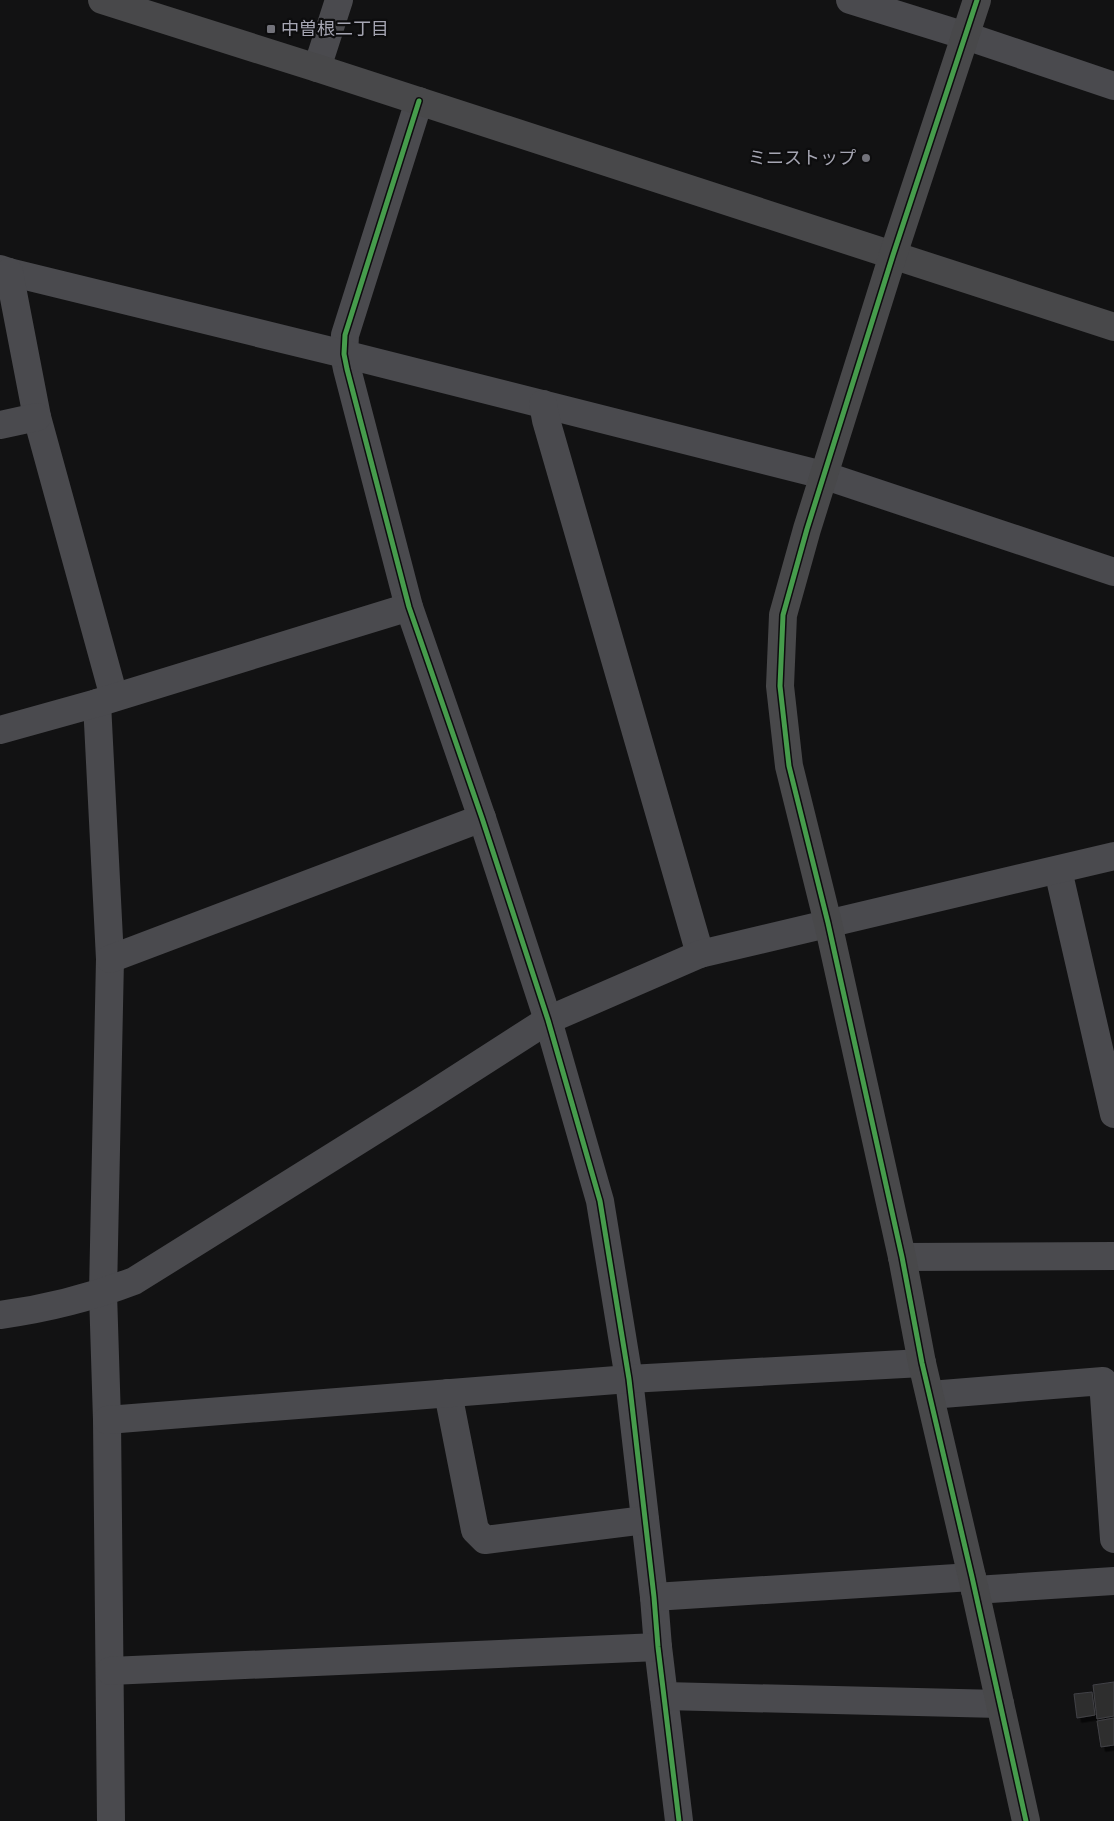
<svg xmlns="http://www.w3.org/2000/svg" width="1114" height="1821" font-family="Helvetica,'Noto Sans JP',sans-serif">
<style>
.building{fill:#2d2d2e;stroke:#424246;filter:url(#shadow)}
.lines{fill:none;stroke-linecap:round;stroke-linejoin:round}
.street{stroke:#4a4a4e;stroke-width:28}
.secondary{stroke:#48484a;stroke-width:28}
.cycleway-casing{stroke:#0d0d0e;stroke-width:8}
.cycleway{stroke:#469c4c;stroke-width:5}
.poi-dot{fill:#72727a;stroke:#0d0d0e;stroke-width:2}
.labels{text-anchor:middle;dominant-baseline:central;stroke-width:4.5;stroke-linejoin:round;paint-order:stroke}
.poi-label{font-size:18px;fill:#a5a5b2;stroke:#0d0d0e;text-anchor:start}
</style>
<defs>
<filter id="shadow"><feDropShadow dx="4.5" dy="4.5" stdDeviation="0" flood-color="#0009"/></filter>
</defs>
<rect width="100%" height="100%" fill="#121213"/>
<g class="building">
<polygon points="1114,1682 1114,1716 1097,1719 1093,1685"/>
<polygon points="1092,1692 1095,1715 1077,1718 1074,1694"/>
<polygon points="1114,1718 1114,1745 1101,1747 1097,1721"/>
</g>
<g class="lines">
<g class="street">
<polyline points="850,0 966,36 1114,86"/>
<polyline points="317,68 339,0"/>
<polyline points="419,101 345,335 344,354 347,369 409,607 482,818 548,1020 600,1201 629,1379 654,1597 658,1647 679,1821"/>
<polyline points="0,269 9,272 344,354 823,475 1114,572"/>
<polyline points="9,272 37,417 114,697"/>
<polyline points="543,404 546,420 700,954"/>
<polyline points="0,425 37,417"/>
<polyline points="97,703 110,959 103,1293 107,1420 111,1821"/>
<polyline points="0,730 97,703 409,607"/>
<polyline points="1058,870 1114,1114"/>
<polyline points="110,959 482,818"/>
<polyline points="902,1257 1114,1256"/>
<path d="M0 1315C45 1309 92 1297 134 1281L425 1099 548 1020 700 954 1114 856"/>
<polyline points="448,1393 475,1530 485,1540 645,1520"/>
<polyline points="930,1395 1103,1381 1114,1539"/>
<polyline points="107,1420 629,1379 922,1363"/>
<polyline points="975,1590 1114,1581"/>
<polyline points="654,1597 972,1577"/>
<polyline points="110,1671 658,1647"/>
<polyline points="664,1696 1000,1704"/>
</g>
<g class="secondary">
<polyline points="102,0 317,68 1114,327"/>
<polyline points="977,0 893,255 807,529 783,615 780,686 789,766 828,923 902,1257 922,1363 972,1577 1026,1821"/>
</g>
<g class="cycleway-casing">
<g id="cycleway">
<polyline points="977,0 893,255 807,529 783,615 780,686 789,766 828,923 902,1257 922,1363 972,1577 1026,1821"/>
<polyline points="419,101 345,335 344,354 347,369 409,607 482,818 548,1020 600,1201 629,1379 654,1597 658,1647 679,1821"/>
</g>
</g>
<use href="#cycleway" class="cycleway"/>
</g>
<g class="poi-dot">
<rect x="266" y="24" width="10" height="10" rx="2.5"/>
<circle cx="866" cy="158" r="5"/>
</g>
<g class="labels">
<g class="poi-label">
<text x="281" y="29">中曽根二丁目</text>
<text x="856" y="158" text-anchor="end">ミニストップ</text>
</g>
</g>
</svg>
